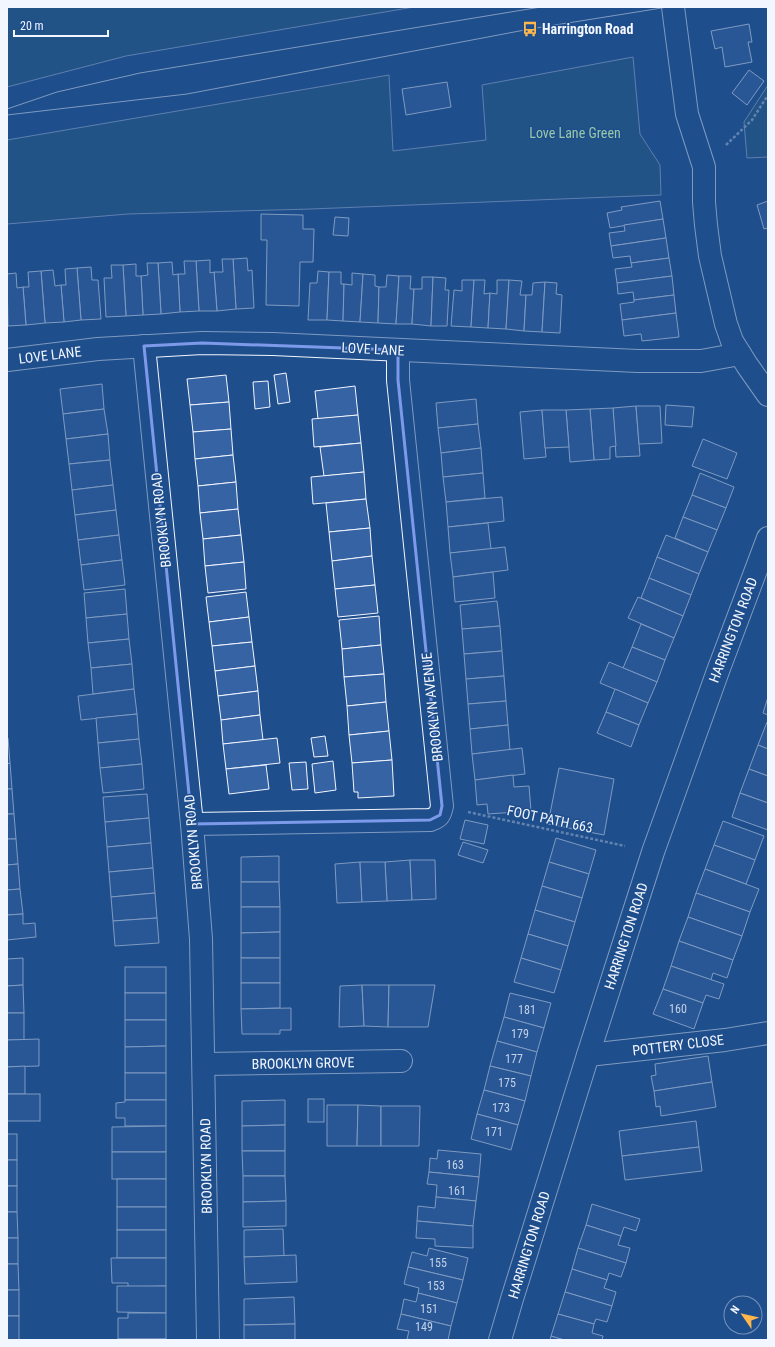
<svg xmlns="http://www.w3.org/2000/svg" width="775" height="1347" font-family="'Roboto Condensed',sans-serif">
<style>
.green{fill:#245a82;stroke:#a8bbd7}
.building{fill:#3563a3;stroke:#f2f6ff}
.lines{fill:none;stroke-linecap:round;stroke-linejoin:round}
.minor-casing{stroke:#f2f6ff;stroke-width:24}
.path{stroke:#b3c4dc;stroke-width:2.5;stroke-dasharray:3 2;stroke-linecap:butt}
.minor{stroke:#1f4e8c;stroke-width:22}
.tram{stroke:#f2f6ff;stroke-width:1}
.marked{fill:none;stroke:#7d9aea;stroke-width:3;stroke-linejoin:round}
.labels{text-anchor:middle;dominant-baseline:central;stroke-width:3;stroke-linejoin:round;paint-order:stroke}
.number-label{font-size:12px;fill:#c3d1e8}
.poi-label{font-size:14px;font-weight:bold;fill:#f2f6ff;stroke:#1f4e8c;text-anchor:start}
.park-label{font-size:14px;fill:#97c8a6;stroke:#1f4e8c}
.street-label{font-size:14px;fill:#f2f6ff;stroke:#1f4e8c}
</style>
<rect width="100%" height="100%" fill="#1f4e8c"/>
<g class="green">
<polygon points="7,7 414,7 126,56 7,87"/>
<polygon points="633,57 640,134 660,165 661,195 311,209 128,214 7,224 7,140 389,75 393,151 486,140 482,85"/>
<polygon points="768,85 768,157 747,158 744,122"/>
</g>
<g class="building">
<polygon points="749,24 752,42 748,42 752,62 725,67 722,47 715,49 711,31"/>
<polygon points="749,70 764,81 747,105 732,93"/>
<polygon points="447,82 451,107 406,115 402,89"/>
<polygon points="660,201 663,219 610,228 607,213 622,210 621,207"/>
<polygon points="768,201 768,228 764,229 757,205"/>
<polygon points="261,214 303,215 303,229 314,229 313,262 300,262 299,306 266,305 267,240 261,240"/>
<polygon points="335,217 349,218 348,236 333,235"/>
<polygon points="663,219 666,238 611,246 609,233 625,231 624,225"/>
<polygon points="666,238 669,258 631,263 630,256 613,258 611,246"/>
<polygon points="247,258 248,271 252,270 254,308 236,309 233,259"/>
<polygon points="669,258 672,276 617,283 615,269 632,267 631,263"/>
<polygon points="222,259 233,259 236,309 217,311 214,272 223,272"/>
<polygon points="210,260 210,273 214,272 217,311 199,311 196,261"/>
<polygon points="184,261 196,261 199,311 180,312 178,274 185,274"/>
<polygon points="172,262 173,275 178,274 180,312 161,314 158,263"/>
<polygon points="147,263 158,263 161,314 143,315 141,276 148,275"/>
<polygon points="136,264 136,276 141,276 143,315 126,316 123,265"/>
<polygon points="111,265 123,265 126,316 106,317 104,278 112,278"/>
<polygon points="91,267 92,280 98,280 101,319 81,320 77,268"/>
<polygon points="77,268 81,320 64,322 61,285 66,285 65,269"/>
<polygon points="53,270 55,286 61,285 64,322 45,323 41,271"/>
<polygon points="41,271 45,323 26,325 23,287 29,287 28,272"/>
<polygon points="318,271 329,272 327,320 308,320 310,283 317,283"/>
<polygon points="329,272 341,272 341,284 344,284 343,321 327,320"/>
<polygon points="16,273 17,288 23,287 26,325 8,326 7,274"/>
<polygon points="352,273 363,274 360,322 343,321 344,284 352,285"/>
<polygon points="363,274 375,275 375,286 379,287 378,323 360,322"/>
<polygon points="387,275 399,276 396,324 378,323 379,287 386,287"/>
<polygon points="399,276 411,276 410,289 414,289 412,324 396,324"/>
<polygon points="672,276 674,295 634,300 633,292 618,294 617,283"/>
<polygon points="422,277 433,277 431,326 412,324 414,289 422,289"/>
<polygon points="433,277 446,278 445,290 449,290 447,326 431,326"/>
<polygon points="462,280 474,280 471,327 451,326 454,290 462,291"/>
<polygon points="474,280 485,280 484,294 490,293 488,328 471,327"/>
<polygon points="497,280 509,280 506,329 488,328 490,293 497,294"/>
<polygon points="509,280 522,281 520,295 526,295 524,331 506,329"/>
<polygon points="545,282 542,332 524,331 526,295 532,295 533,283"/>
<polygon points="545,282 557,283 556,294 562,295 560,333 542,332"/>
<polygon points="674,295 676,313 622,320 620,304 634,302 634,300"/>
<polygon points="676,313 679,337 642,341 641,334 624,336 622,320"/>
<polygon points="286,373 290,402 278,404 274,375"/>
<polygon points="226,375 229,402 190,405 187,379"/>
<polygon points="268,381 270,407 255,409 253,382"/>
<polygon points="102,384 104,409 63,414 60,389"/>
<polygon points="355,386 358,415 318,419 315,391"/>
<polygon points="476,399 478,424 438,428 436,403"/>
<polygon points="229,402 231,429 193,432 190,405"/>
<polygon points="666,405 694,407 692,427 665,425"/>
<polygon points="636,406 640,456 616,457 613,408"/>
<polygon points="636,406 660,406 662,443 639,444"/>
<polygon points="613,408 616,446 610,447 610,459 594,460 590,409"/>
<polygon points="104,409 108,434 66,439 63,414"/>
<polygon points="590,409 594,460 570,462 566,410"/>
<polygon points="542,410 546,457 524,459 520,412"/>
<polygon points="542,410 566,410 569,447 545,448"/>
<polygon points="358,415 361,443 314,447 312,419"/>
<polygon points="478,424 481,448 441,453 438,428"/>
<polygon points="231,429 233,455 195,459 193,432"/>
<polygon points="108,434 110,460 69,464 66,439"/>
<polygon points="703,439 737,453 727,479 692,466"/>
<polygon points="361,443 364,472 324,476 320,447"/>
<polygon points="481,448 483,473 443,477 441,453"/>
<polygon points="233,455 236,482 198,486 195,459"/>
<polygon points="110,460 113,485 72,490 69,464"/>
<polygon points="364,472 366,499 313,504 311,477"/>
<polygon points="483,473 485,498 446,502 443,477"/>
<polygon points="700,473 734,487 726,508 692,495"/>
<polygon points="236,482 238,509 200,513 198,486"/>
<polygon points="113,485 116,510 75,515 72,490"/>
<polygon points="692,495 726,508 717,530 683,517"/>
<polygon points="502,497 504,521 448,527 446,502"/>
<polygon points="366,499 370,528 329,532 326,503"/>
<polygon points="238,509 241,535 203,539 200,513"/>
<polygon points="116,510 119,535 78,540 75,515"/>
<polygon points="683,517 717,530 708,552 675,538"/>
<polygon points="488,523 491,549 450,553 448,527"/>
<polygon points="370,528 372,556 332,561 329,532"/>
<polygon points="119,535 122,560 81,565 78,540"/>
<polygon points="241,535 244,562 205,566 203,539"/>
<polygon points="666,535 708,552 699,574 657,557"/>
<polygon points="505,547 508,570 453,577 450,553"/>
<polygon points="372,556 375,585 335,589 332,561"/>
<polygon points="657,557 699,574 691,595 649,578"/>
<polygon points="122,560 125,585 84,590 81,565"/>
<polygon points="244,562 246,589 208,593 205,566"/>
<polygon points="493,572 495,598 455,602 453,577"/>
<polygon points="649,578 691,595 683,616 641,598"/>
<polygon points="375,585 378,613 338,617 335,589"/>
<polygon points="125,589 127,614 86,618 84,593"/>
<polygon points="246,592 249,617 209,622 206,597"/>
<polygon points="638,597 683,616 674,638 628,618"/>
<polygon points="497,601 500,626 462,629 460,605"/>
<polygon points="127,614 129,639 88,643 86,618"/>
<polygon points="379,616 381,645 342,649 339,620"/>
<polygon points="249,617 252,642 212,646 209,622"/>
<polygon points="641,624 674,638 665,660 632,647"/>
<polygon points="500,626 502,651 464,654 462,629"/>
<polygon points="129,639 132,664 91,668 88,643"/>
<polygon points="252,642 255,666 215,671 212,646"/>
<polygon points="381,645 384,674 344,677 342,649"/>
<polygon points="632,647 665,660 657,682 623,668"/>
<polygon points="502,651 504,676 466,679 464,654"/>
<polygon points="609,662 657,682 648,703 600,683"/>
<polygon points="132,664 134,689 93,694 91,668"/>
<polygon points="255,666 258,691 218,696 215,671"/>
<polygon points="384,674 386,702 347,706 344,677"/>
<polygon points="504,676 506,701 468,704 466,679"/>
<polygon points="134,689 137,714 81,720 78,696"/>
<polygon points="615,689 648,703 639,725 606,712"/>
<polygon points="258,691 260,715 221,720 218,696"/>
<polygon points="768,697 768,715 763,713"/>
<polygon points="506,701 508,725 470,729 468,704"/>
<polygon points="386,702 389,731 349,735 347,706"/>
<polygon points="606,712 639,725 631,747 597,733"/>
<polygon points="137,714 139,739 98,743 96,718"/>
<polygon points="260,715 263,740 223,744 221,720"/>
<polygon points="767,722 768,722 768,749 758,745"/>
<polygon points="508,725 510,750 472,754 470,729"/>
<polygon points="389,731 392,760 352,763 349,735"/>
<polygon points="325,736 328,756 314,757 311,738"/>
<polygon points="8,738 10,763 7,764 7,739"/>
<polygon points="277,738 280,763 226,769 223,744"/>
<polygon points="139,739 142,764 100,768 98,743"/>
<polygon points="758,745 768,749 768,776 749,769"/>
<polygon points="522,748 525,774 475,780 472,754"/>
<polygon points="392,760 394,796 358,798 358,792 354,792 352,763"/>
<polygon points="333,761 336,790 315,793 312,764"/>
<polygon points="306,762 308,789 292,790 289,763"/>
<polygon points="10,763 12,789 7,789 7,764"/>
<polygon points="142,764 144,789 103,793 100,768"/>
<polygon points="266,765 269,789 229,794 226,769"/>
<polygon points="559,768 614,779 604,835 548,824"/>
<polygon points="749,769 768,776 768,803 740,793"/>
<polygon points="513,775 514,787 529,786 531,811 488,814 487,804 477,805 475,780"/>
<polygon points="7,789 12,789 14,814 7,814"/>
<polygon points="740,793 768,803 768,830 732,817"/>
<polygon points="147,794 149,818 105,822 103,797"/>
<polygon points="7,814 14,814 16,839 7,839"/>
<polygon points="149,818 151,843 107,847 105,822"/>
<polygon points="465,820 488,825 484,844 460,839"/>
<polygon points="723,821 764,836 755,860 714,845"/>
<polygon points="556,838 596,850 589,874 549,862"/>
<polygon points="7,839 16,839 18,864 7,865"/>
<polygon points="463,842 488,850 483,863 458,855"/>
<polygon points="151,843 153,868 109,872 107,847"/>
<polygon points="714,845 755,860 746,884 705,869"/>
<polygon points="279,856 279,882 241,882 241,857"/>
<polygon points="410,860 412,900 387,901 385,862"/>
<polygon points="410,860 435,860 436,899 412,900"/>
<polygon points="360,862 362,902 337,903 335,864"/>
<polygon points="360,862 385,862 387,901 362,902"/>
<polygon points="549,862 589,874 582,898 542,886"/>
<polygon points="18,864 20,889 7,890 7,865"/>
<polygon points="153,868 155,893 111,897 109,872"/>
<polygon points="705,869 759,889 750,912 696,893"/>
<polygon points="241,882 279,882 280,907 241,907"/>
<polygon points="542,886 582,898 575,922 535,910"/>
<polygon points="20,889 23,914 7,915 7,890"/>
<polygon points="155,893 157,918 113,921 111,897"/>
<polygon points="696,893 750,912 742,936 688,917"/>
<polygon points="241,907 280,907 280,932 241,933"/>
<polygon points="535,910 575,922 568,946 528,934"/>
<polygon points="23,914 23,924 35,923 36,937 7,940 7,915"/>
<polygon points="688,917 742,936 733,960 679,941"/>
<polygon points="157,918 159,943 115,946 113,921"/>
<polygon points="280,932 280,958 241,958 241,933"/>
<polygon points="528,934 568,946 561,970 521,958"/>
<polygon points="679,941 733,960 727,978 713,973 711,980 671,966"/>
<polygon points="23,958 23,985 7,986 7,959"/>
<rect x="241" y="958" width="39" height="25"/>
<polygon points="521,958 561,970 554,993 514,982"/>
<polygon points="671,966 724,984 719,999 706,995 703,1003 663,989"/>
<rect x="125" y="967" width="41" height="26"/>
<polygon points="241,983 280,983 280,1008 241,1009"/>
<polygon points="23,985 24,1013 7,1013 7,986"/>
<polygon points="362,985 364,1026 339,1027 340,986"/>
<polygon points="362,985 389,985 388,1027 364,1026"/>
<polygon points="389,985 435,985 428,1027 388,1027"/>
<polygon points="663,989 703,1003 694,1029 653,1014"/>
<rect x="125" y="993" width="41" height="27"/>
<polygon points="510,993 551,1003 544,1028 504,1017"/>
<polygon points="291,1008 291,1030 280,1030 280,1034 242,1034 241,1009"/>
<rect x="7" y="1013" width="17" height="27"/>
<polygon points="504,1017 544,1028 537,1052 497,1041"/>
<polygon points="125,1020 166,1020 166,1046 125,1047"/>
<polygon points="39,1039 39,1066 7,1067 7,1040"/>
<polygon points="497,1041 537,1052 531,1076 490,1066"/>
<polygon points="166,1046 166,1073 125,1073 125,1047"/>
<polygon points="708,1056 712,1082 654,1091 651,1076 656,1075 655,1064"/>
<polygon points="25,1066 25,1094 7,1094 7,1067"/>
<polygon points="490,1066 531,1076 525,1101 484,1090"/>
<rect x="125" y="1073" width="41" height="27"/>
<polygon points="712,1082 716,1107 661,1116 660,1106 656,1107 654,1091"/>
<polygon points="484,1090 525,1101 518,1125 477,1114"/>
<rect x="7" y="1094" width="33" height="27"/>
<rect x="308" y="1099" width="16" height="23"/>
<polygon points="125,1100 166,1100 166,1126 125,1126 125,1118 116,1118 116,1103 125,1102"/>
<polygon points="285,1100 285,1125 242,1126 242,1101"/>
<polygon points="327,1105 358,1105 357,1146 327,1146"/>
<polygon points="358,1105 381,1106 381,1146 357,1146"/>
<polygon points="381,1106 420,1106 419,1146 381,1146"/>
<polygon points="477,1114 518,1125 511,1150 471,1139"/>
<polygon points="696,1121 699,1147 622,1156 619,1131"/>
<polygon points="285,1125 285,1151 242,1151 242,1126"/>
<polygon points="166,1126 166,1152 112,1152 112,1127"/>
<rect x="7" y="1134" width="10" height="26"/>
<polygon points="699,1147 702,1171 625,1180 622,1156"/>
<polygon points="438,1150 481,1154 479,1177 429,1172 430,1158 437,1159"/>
<polygon points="242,1151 285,1151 285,1176 243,1176"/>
<rect x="112" y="1152" width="54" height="27"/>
<rect x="7" y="1160" width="10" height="26"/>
<polygon points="429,1172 479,1177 476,1201 436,1197 437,1185 427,1184"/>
<polygon points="243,1176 285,1176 286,1201 243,1202"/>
<rect x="117" y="1179" width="49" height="28"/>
<rect x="7" y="1186" width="10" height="26"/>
<polygon points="436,1197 476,1201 473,1226 417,1221 418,1206 435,1208"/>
<polygon points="286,1201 286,1226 243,1227 243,1202"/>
<polygon points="592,1204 640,1219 636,1231 624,1227 621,1236 586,1225"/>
<rect x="117" y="1207" width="49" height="23"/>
<polygon points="7,1212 17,1212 18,1238 7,1238"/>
<polygon points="417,1221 473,1226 473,1248 435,1246 435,1239 416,1238"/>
<polygon points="586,1225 621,1236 618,1245 630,1248 626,1263 578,1248"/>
<polygon points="283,1229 284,1256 244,1257 244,1230"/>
<rect x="117" y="1230" width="49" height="28"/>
<rect x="7" y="1238" width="11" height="26"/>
<polygon points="429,1248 468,1258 463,1280 408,1267 412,1252 427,1256"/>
<polygon points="578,1248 626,1263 621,1277 609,1273 607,1280 572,1269"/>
<polygon points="296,1255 297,1282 245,1284 244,1257"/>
<polygon points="111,1258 166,1258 166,1286 128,1287 128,1283 112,1283"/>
<polygon points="7,1264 18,1264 19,1290 7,1290"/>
<polygon points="408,1267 463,1280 457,1303 418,1293 419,1288 404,1284"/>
<polygon points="572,1269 607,1280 604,1288 616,1292 612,1306 565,1292"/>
<polygon points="117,1286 166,1286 166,1313 117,1312"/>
<rect x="7" y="1290" width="12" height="26"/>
<polygon points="565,1292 612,1306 607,1322 596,1319 594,1324 558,1314"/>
<polygon points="418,1293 457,1303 451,1326 401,1314 404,1299 416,1302"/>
<polygon points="294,1297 295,1324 244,1325 244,1299"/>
<polygon points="128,1313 166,1313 166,1339 118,1339 118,1318 128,1318"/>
<polygon points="401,1314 451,1326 448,1340 413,1340 407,1339 409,1331 397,1329"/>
<polygon points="558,1314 594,1324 592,1333 603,1336 602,1340 564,1340 551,1336"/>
<rect x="7" y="1316" width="12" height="24"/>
<polygon points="295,1324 295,1340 244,1340 244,1325"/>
<polygon points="551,1336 564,1340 550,1340"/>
<rect x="118" y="1339" width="48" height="1"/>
</g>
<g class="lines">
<g class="minor-casing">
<g id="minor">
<polyline points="673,7 687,114 704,167 704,202 706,225 710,256 726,324 732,341 747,365 768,395"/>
<polyline points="144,346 192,824 201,939 208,1340"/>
<polyline points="7,360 98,349 202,343 273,344 638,361 701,361 740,354"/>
<path d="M192 824 430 820C439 817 440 815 442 806L398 380V350"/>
<polyline points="588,1055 725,1040 768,1033"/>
<polyline points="204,1064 401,1061"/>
<polyline points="500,1340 512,1299 588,1055 653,852 718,671 768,538"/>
</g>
</g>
<g class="path">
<polyline points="726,145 752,120 768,95"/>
<polyline points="468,812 625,846"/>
</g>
<use href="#minor" class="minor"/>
<g class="tram">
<polyline points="7,109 57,92 140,73 541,7"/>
<polyline points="7,115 187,94 530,29 668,7"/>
</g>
</g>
<path d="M0 0H775V1347H0ZM202 343 398 350V380L442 806 440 815 430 820 192 824 144 346Z" fill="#1f4e8c" fill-opacity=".55" fill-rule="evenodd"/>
<path class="marked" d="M202 343 398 350V380L442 806 440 815 430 820 192 824 144 346Z"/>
<defs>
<g id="bus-bare" transform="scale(1.2)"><path d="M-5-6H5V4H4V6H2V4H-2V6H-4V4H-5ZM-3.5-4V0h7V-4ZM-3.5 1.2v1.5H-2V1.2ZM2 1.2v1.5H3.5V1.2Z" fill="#ffb74d" stroke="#1f4e8c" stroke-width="2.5" paint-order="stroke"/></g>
</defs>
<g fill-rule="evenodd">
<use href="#bus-bare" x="530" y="29"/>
</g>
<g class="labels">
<g class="number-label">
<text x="678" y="1009">160</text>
<text x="527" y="1010">181</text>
<text x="520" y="1034">179</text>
<text x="514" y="1059">177</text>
<text x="507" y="1083">175</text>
<text x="501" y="1108">173</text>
<text x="494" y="1132">171</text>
<text x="455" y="1165">163</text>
<text x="457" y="1191">161</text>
<text x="438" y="1263">155</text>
<text x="436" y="1286">153</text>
<text x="429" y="1309">151</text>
<text x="424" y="1327">149</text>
</g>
<g class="poi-label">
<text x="542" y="29">Harrington Road</text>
</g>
<g class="park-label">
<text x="575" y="133">Love Lane Green</text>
</g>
<g class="street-label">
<text transform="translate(373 349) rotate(3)">LOVE LANE</text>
<text transform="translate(50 355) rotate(-7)">LOVE LANE</text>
<text transform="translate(161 520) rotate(-96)">BROOKLYN ROAD</text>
<text transform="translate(733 630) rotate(-69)">HARRINGTON ROAD</text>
<text transform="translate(432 707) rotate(-96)">BROOKLYN AVENUE</text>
<text transform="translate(550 819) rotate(12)">FOOT PATH 663</text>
<text transform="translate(193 842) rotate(-95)">BROOKLYN ROAD</text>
<text transform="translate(626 936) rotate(-72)">HARRINGTON ROAD</text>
<text transform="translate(678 1045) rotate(-7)">POTTERY CLOSE</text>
<text transform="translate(303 1063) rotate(-1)">BROOKLYN GROVE</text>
<text transform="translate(206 1166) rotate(-91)">BROOKLYN ROAD</text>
<text transform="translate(529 1245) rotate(-73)">HARRINGTON ROAD</text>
</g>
</g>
<rect width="775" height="1347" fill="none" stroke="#f2f6ff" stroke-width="16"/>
<g transform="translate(743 1315) rotate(304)"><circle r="19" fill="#1f4e8c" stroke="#7391ba"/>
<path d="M0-3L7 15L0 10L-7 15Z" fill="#ffb74d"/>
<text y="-6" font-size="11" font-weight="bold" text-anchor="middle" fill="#f2f6ff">N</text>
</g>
<path d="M14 30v6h94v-6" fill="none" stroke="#f2f6ff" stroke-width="2"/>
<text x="20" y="30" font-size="12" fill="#f2f6ff" stroke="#1f4e8c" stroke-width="3" paint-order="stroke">20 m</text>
</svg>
